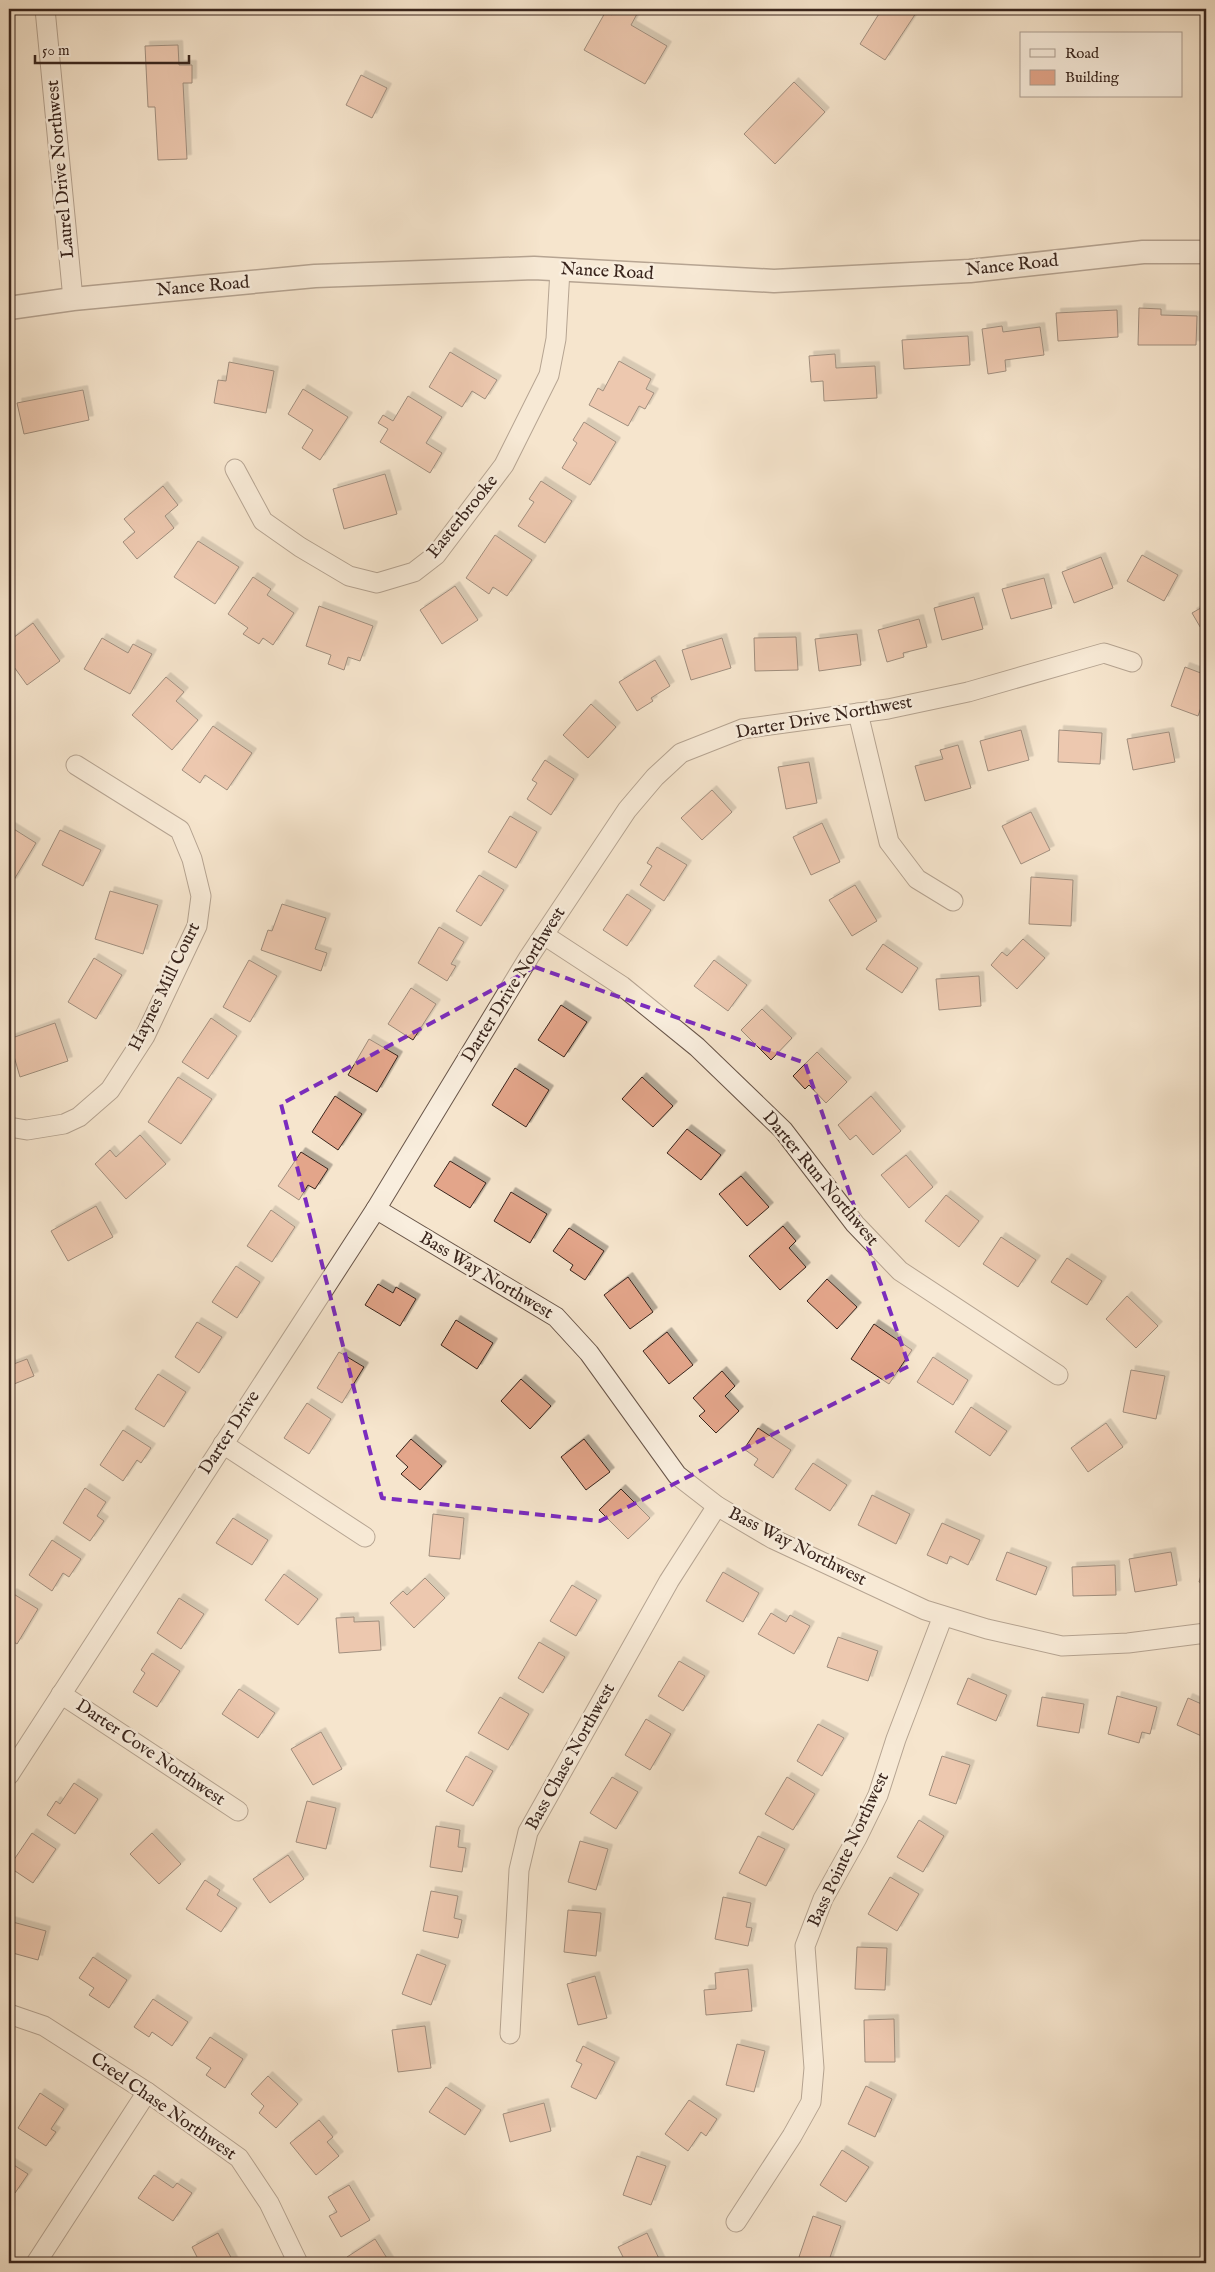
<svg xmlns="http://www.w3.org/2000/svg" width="1215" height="2272" font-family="'IM FELL English',serif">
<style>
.building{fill:#e3a58a;stroke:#39251d;filter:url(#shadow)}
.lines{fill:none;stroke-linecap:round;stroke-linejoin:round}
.minor-casing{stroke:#685549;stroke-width:21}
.tertiary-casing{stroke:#685549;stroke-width:25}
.minor{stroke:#f9eede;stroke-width:19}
.tertiary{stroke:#f9eede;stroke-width:22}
.marked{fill:none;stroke:#7b2cbf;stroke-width:4;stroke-dasharray:10 6;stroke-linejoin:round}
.labels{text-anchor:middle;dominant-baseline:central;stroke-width:5;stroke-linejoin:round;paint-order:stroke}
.street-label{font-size:18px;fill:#39251d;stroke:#f9eede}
</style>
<defs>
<filter id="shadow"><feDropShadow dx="4.5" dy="-4.5" stdDeviation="0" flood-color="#0004"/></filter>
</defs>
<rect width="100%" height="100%" fill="#f6e5cd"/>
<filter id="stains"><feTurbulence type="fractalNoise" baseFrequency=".004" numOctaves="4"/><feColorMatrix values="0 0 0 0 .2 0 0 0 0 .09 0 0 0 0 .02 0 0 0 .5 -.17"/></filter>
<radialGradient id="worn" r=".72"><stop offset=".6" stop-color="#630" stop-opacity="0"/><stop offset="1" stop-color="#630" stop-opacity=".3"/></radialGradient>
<g class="building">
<polygon points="615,9 628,9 637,14 631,25 667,46 645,84 584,50 606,11 612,15"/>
<polygon points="882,9 918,10 885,60 860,44"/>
<polygon points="178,45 179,65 192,65 192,83 183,83 187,159 158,160 155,107 148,107 145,46"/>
<polygon points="361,75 387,88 372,118 346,105"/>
<polygon points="794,82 825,112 775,164 744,134"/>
<polygon points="1139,308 1161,309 1161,315 1197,316 1196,345 1138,345"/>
<polygon points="1117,310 1118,337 1058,341 1056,313"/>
<polygon points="1002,326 1003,332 1040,327 1044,355 1005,360 1006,371 988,374 982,329"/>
<polygon points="968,336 970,365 904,369 902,340"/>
<polygon points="450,352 497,380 485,399 472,391 462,407 429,387"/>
<polygon points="835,354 836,368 875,366 877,398 824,401 823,381 811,382 809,356"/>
<polygon points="619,361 651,379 646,389 654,393 645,409 639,406 628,426 589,405 598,388 603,391"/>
<polygon points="229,362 274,371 266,413 214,403 218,380 226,381"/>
<polygon points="303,389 348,417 320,460 302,448 313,430 288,414"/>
<polygon points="83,390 89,420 24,434 17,403"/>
<polygon points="408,396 442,417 426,443 442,453 430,473 380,442 388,429 378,423 383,415 393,421"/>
<polygon points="584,422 616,442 590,485 562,468 577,443 573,440"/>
<polygon points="385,474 397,514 344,529 333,489"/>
<polygon points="541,481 572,501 545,543 518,526 534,502 529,499"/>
<polygon points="163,486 178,505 165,516 174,528 137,559 123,542 135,532 124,519"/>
<polygon points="495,535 532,560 507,596 493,587 489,594 466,578"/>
<polygon points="198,541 239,567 215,604 174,577"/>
<polygon points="1142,555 1178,575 1164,601 1127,581"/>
<polygon points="1101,557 1113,588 1074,603 1062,572"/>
<polygon points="253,577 271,589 267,595 294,613 273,645 263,638 259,644 243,634 248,628 228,614"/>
<polygon points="1044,578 1052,608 1011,619 1002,589"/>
<polygon points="455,586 478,620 442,644 420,610"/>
<polygon points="974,597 983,629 942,640 934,608"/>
<polygon points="1206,605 1206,637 1192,613"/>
<polygon points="319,606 373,626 360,661 348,657 344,670 328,664 331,655 306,646"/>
<polygon points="919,619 927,647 903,653 904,657 887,662 878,630"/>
<polygon points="33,623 60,661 27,685 9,660 9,641"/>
<polygon points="857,634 861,665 819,671 815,639"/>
<polygon points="796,637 798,670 755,671 754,638"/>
<polygon points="102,638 128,653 133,644 152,654 130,694 84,669"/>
<polygon points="722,638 731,668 691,680 682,650"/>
<polygon points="655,660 670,686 651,698 653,701 637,711 619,682"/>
<polygon points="1185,667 1206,675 1206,693 1198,716 1171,706"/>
<polygon points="166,677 184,692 176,701 198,720 172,750 132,715"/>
<polygon points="591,704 616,727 588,758 563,735"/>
<polygon points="213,726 252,753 227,790 205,775 200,783 182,770"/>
<polygon points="1021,730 1029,760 988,771 980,741"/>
<polygon points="1059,730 1102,733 1100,764 1058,762"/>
<polygon points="1169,732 1175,762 1133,770 1127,739"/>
<polygon points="958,745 971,788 925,801 915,766 943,759 940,750"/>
<polygon points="545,760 574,779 551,815 527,799 537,783 532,780"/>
<polygon points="809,762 817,803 786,809 778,767"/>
<polygon points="712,790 732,812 702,840 681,818"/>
<polygon points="1031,812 1050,850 1021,864 1002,826"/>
<polygon points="510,816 537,832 516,868 488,852"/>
<polygon points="822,823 840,862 811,875 793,837"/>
<polygon points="9,826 36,843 12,883 9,881"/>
<polygon points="60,830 101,850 83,886 42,865"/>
<polygon points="657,847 687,865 664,901 640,885 652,866 647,863"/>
<polygon points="479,875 504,890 481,926 456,911"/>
<polygon points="1031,877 1073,880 1071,926 1029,924"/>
<polygon points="855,885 877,921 852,936 829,900"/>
<polygon points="110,891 158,905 143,954 95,939"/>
<polygon points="627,894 651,910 627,946 603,930"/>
<polygon points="282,904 326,918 315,949 327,953 321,971 261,950 268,930 272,931"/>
<polygon points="439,927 464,942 451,964 456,966 447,981 418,963"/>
<polygon points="1023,939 1045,958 1017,989 991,965 1002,952 1007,956"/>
<polygon points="883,944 918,968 902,993 866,969"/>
<polygon points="94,958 122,975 96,1019 68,1002"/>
<polygon points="249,960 277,976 250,1022 223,1007"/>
<polygon points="714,960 747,985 728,1011 694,986"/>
<polygon points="979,976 981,1006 939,1010 936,979"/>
<polygon points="411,988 436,1004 413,1040 388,1024"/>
<polygon points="561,1005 587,1022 564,1057 538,1040"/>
<polygon points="762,1009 792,1038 771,1060 741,1030"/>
<polygon points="211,1018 237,1036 208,1079 182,1062"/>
<polygon points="55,1023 68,1061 20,1077 9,1039"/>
<polygon points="369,1039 398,1056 377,1092 348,1075"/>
<polygon points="817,1052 847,1082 826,1103 809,1085 805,1089 793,1076"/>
<polygon points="515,1068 549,1090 526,1127 492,1105"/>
<polygon points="178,1077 212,1099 181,1144 148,1122"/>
<polygon points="642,1077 673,1106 653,1127 622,1099"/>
<polygon points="335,1096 362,1114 338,1150 312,1132"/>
<polygon points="871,1096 901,1131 873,1155 856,1135 850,1140 838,1125"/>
<polygon points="687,1129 721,1155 701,1180 667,1153"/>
<polygon points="140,1135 166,1164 126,1199 95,1164 110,1150 116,1157"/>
<polygon points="301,1152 328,1169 315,1189 308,1185 299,1200 278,1186"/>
<polygon points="906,1155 933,1187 909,1208 881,1175"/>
<polygon points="450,1161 486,1183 470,1208 434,1186"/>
<polygon points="741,1176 769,1207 747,1226 719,1194"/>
<polygon points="511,1192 547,1214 530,1243 494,1221"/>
<polygon points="946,1195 979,1221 959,1247 925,1221"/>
<polygon points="96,1206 113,1237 68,1261 51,1231"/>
<polygon points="271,1210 295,1227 272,1262 247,1246"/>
<polygon points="783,1226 796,1241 789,1248 806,1267 780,1290 749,1256"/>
<polygon points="569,1228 604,1251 585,1280 570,1270 573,1265 553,1251"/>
<polygon points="1001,1237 1036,1260 1018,1287 983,1264"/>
<polygon points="1067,1258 1102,1281 1087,1305 1051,1282"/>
<polygon points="236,1266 260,1282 237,1318 212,1302"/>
<polygon points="628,1277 653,1312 630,1329 604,1295"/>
<polygon points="827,1279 857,1307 837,1329 807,1301"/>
<polygon points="378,1284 393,1293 396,1287 416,1299 400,1326 365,1305"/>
<polygon points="1127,1296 1158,1326 1136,1348 1106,1319"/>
<polygon points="456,1320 493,1343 477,1369 441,1345"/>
<polygon points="197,1322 222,1337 199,1373 175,1357"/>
<polygon points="874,1324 912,1350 889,1384 851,1359"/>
<polygon points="667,1332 693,1365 669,1384 643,1351"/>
<polygon points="339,1352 364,1367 342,1403 317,1388"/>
<polygon points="933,1357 968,1380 953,1405 917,1382"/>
<polygon points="27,1359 34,1376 9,1386 9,1360 11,1365"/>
<polygon points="1131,1370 1165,1376 1156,1419 1123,1412"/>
<polygon points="722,1371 735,1386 725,1396 739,1411 716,1433 699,1416 705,1411 693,1398"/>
<polygon points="158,1374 186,1392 164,1427 135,1409"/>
<polygon points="521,1379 551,1406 530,1429 501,1401"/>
<polygon points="307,1403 331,1419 309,1454 284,1438"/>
<polygon points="971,1407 1007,1431 990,1456 955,1432"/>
<polygon points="1106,1423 1123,1447 1088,1472 1071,1448"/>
<polygon points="758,1428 791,1450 773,1478 754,1465 758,1459 744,1449"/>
<polygon points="123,1430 151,1448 141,1463 137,1460 123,1481 100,1465"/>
<polygon points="411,1439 442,1466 420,1490 401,1474 408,1467 396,1456"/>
<polygon points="584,1439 610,1472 586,1490 561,1457"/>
<polygon points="813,1463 847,1485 830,1511 795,1489"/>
<polygon points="85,1488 106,1502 97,1516 104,1521 90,1541 63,1523"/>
<polygon points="621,1489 650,1518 628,1539 599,1510"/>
<polygon points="872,1495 910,1514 896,1544 858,1525"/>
<polygon points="433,1514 464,1518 460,1559 429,1556"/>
<polygon points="233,1518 268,1540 252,1565 216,1543"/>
<polygon points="942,1523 980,1540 968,1565 950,1556 947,1564 927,1555"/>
<polygon points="52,1540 81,1559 69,1577 63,1573 52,1591 29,1575"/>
<polygon points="1007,1552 1047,1567 1036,1595 996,1580"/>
<polygon points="1171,1552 1177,1585 1135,1592 1129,1559"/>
<polygon points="1206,1558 1206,1585 1199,1582"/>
<polygon points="1115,1565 1116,1595 1073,1596 1072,1567"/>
<polygon points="723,1572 759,1593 743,1622 706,1601"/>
<polygon points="284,1574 318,1599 298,1625 265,1600"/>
<polygon points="425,1578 445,1598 414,1628 390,1603 403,1591 407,1595"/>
<polygon points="572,1585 597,1600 576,1636 550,1621"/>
<polygon points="12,1593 38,1609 17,1644 9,1639 9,1598"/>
<polygon points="179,1598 204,1614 181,1649 157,1633"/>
<polygon points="771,1613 786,1622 790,1615 810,1626 794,1654 758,1634"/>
<polygon points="354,1617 354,1622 379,1621 381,1650 339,1653 336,1618"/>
<polygon points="838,1637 878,1651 868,1681 827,1667"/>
<polygon points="539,1642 565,1657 543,1693 518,1678"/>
<polygon points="152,1653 180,1671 157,1707 133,1692 145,1673 141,1670"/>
<polygon points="679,1661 705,1676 683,1711 658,1696"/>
<polygon points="968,1678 1007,1695 996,1721 957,1704"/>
<polygon points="239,1689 275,1713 258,1738 222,1714"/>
<polygon points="1117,1696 1157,1707 1150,1734 1142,1732 1139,1743 1108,1734"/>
<polygon points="500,1697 529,1714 508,1750 478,1733"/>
<polygon points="1042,1697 1084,1704 1079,1733 1037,1726"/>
<polygon points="1188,1698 1206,1706 1206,1738 1177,1725"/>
<polygon points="646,1719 671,1734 650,1770 625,1755"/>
<polygon points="818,1724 844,1738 822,1776 797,1761"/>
<polygon points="321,1732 342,1769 313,1785 291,1749"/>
<polygon points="466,1756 493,1771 473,1806 446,1791"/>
<polygon points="942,1756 970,1765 956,1804 929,1795"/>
<polygon points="612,1777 638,1792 616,1829 590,1813"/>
<polygon points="787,1777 815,1794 793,1830 765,1814"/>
<polygon points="74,1783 98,1799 75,1834 47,1815 56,1801 60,1804"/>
<polygon points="307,1801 336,1808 326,1849 296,1842"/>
<polygon points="919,1820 944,1836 923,1872 897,1857"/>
<polygon points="436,1826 460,1830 458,1847 466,1848 462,1872 430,1867"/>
<polygon points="32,1833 56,1849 33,1883 9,1867"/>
<polygon points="152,1833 181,1864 159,1884 130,1854"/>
<polygon points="758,1836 785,1849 766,1886 739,1873"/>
<polygon points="580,1841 608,1849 596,1890 568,1882"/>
<polygon points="288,1855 304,1879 270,1903 253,1879"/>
<polygon points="890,1877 919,1894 897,1931 868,1914"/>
<polygon points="205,1880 220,1890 217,1895 237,1908 221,1932 186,1909"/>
<polygon points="431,1891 458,1896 454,1918 462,1920 458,1938 423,1931"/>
<polygon points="723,1897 751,1903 746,1927 752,1928 748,1946 715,1939"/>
<polygon points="568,1910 601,1913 596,1956 564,1952"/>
<polygon points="9,1921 46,1931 38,1960 9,1952"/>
<polygon points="857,1947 887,1948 885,1990 855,1989"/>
<polygon points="417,1954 446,1965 431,2005 402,1994"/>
<polygon points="93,1957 127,1980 109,2008 89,1995 94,1988 79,1978"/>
<polygon points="748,1969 752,2011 706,2015 704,1990 716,1989 715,1973"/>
<polygon points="595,1976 607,2018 578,2025 567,1984"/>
<polygon points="153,1999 188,2022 172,2046 152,2032 149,2037 134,2027"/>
<polygon points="894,2019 895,2062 865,2062 864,2020"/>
<polygon points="425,2026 431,2068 398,2072 392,2030"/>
<polygon points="210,2037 243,2059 225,2088 206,2075 211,2068 196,2058"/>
<polygon points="737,2044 765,2051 754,2092 726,2085"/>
<polygon points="583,2046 615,2062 596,2099 571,2087 582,2064 576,2061"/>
<polygon points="268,2076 298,2104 276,2128 259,2113 264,2106 251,2094"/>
<polygon points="866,2086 892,2099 875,2137 848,2124"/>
<polygon points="446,2087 481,2110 465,2135 429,2112"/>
<polygon points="40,2093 64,2109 51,2129 56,2132 46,2146 18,2128"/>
<polygon points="689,2100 717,2119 706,2136 701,2132 688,2151 665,2134"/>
<polygon points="544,2103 551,2131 510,2142 503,2114"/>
<polygon points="319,2120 333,2137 327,2142 339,2156 316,2175 290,2143"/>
<polygon points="842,2150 869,2167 846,2202 820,2185"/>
<polygon points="637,2156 666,2166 651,2205 623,2195"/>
<polygon points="9,2162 28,2174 15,2193 9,2189"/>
<polygon points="154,2175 173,2188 177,2183 192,2193 173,2221 138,2198"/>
<polygon points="349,2185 370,2220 341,2237 329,2216 337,2212 328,2197"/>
<polygon points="813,2216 841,2226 828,2263 818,2263 799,2257"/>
<polygon points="218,2233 234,2263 200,2263 192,2247"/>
<polygon points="647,2233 661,2263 626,2263 618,2247"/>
<polygon points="375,2239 390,2263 351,2263 347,2257"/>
</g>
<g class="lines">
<g class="minor-casing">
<g id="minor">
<polyline points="45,9 73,299"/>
<polyline points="235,469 263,521 300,547 349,576 377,583 414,572 436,555 504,465 549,375 556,339 560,270"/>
<polyline points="858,713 889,842 917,879 953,901"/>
<polyline points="544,935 622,986 697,1047 783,1130 855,1224 900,1271 1058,1375"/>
<polyline points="9,1127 27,1130 64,1124 79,1117 110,1090 145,1036 197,926 201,896 192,859 180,830 76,765"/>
<polyline points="376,1209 556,1317 589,1353 677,1475 717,1506 773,1539 925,1610 987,1629 1062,1646 1128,1643 1206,1633"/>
<polyline points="223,1444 365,1537"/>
<polyline points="61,1694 238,1811"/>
<polyline points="9,1775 376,1209 529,957 627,810 655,777 681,753 742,729 888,709 968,692 1104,653 1132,662"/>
<polyline points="9,2014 44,2026 147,2092 239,2158 269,2203 298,2263"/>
<polyline points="510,2034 519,1870 528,1832 669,1581 717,1506"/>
<polyline points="736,2222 792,2136 811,2102 814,2068 805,1946 823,1899 857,1838 878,1795 896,1739 943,1616"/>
<polyline points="36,2263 147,2092"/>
</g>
</g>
<g class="tertiary-casing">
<polyline id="tertiary" points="9,308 73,299 315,276 534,268 774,281 970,271 1143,252 1206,252"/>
</g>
<use href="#minor" class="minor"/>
<use href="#tertiary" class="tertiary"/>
</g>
<path d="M0 0H1215V2272H0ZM535 967 805 1063 909 1366 600 1521 382 1498 281 1104Z" fill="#f6e5cd" fill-opacity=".55" fill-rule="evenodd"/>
<path class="marked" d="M535 967 805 1063 909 1366 600 1521 382 1498 281 1104Z"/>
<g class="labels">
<g class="street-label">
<text transform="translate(61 169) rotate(-95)">Laurel Drive Northwest</text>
<text transform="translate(1012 266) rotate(-6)">Nance Road</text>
<text transform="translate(607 272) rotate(3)">Nance Road</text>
<text transform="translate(203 287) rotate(-5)">Nance Road</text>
<text transform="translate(463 517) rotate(-51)">Easterbrooke</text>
<text transform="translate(824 718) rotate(-10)">Darter Drive Northwest</text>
<text transform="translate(514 985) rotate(-58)">Darter Drive Northwest</text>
<text transform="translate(165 987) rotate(-64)">Haynes Mill Court</text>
<text transform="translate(820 1179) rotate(50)">Darter Run Northwest</text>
<text transform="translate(486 1276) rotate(31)">Bass Way Northwest</text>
<text transform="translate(230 1433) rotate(-57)">Darter Drive</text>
<text transform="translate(797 1547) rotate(27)">Bass Way Northwest</text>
<text transform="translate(150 1753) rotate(34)">Darter Cove Northwest</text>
<text transform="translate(571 1757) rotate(-61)">Bass Chase Northwest</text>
<text transform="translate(849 1850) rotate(-65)">Bass Pointe Northwest</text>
<text transform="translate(163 2107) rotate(35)">Creel Chase Northwest</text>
</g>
</g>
<rect width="1215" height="2272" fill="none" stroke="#f6e5cd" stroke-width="30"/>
<rect x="10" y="10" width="1195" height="2252" fill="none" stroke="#39251d" stroke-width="2.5"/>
<rect x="15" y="15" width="1185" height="2242" fill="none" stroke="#39251d"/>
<rect x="1020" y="32" width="162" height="65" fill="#f9eede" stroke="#ac9e91"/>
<rect x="1030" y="49" width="25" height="8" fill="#f9eede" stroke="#ac9e91"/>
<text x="1065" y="58" font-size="15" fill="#39251d">Road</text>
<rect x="1030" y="70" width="25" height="15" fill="#e3a58a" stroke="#ac9e91"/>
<text x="1065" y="82" font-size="15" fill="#39251d">Building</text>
<path d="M35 55v8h154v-8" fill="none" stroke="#39251d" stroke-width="2.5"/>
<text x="42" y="55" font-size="15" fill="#39251d" stroke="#f9eede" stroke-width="4" paint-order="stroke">50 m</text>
<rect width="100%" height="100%" filter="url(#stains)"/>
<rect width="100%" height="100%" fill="url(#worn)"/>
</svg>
